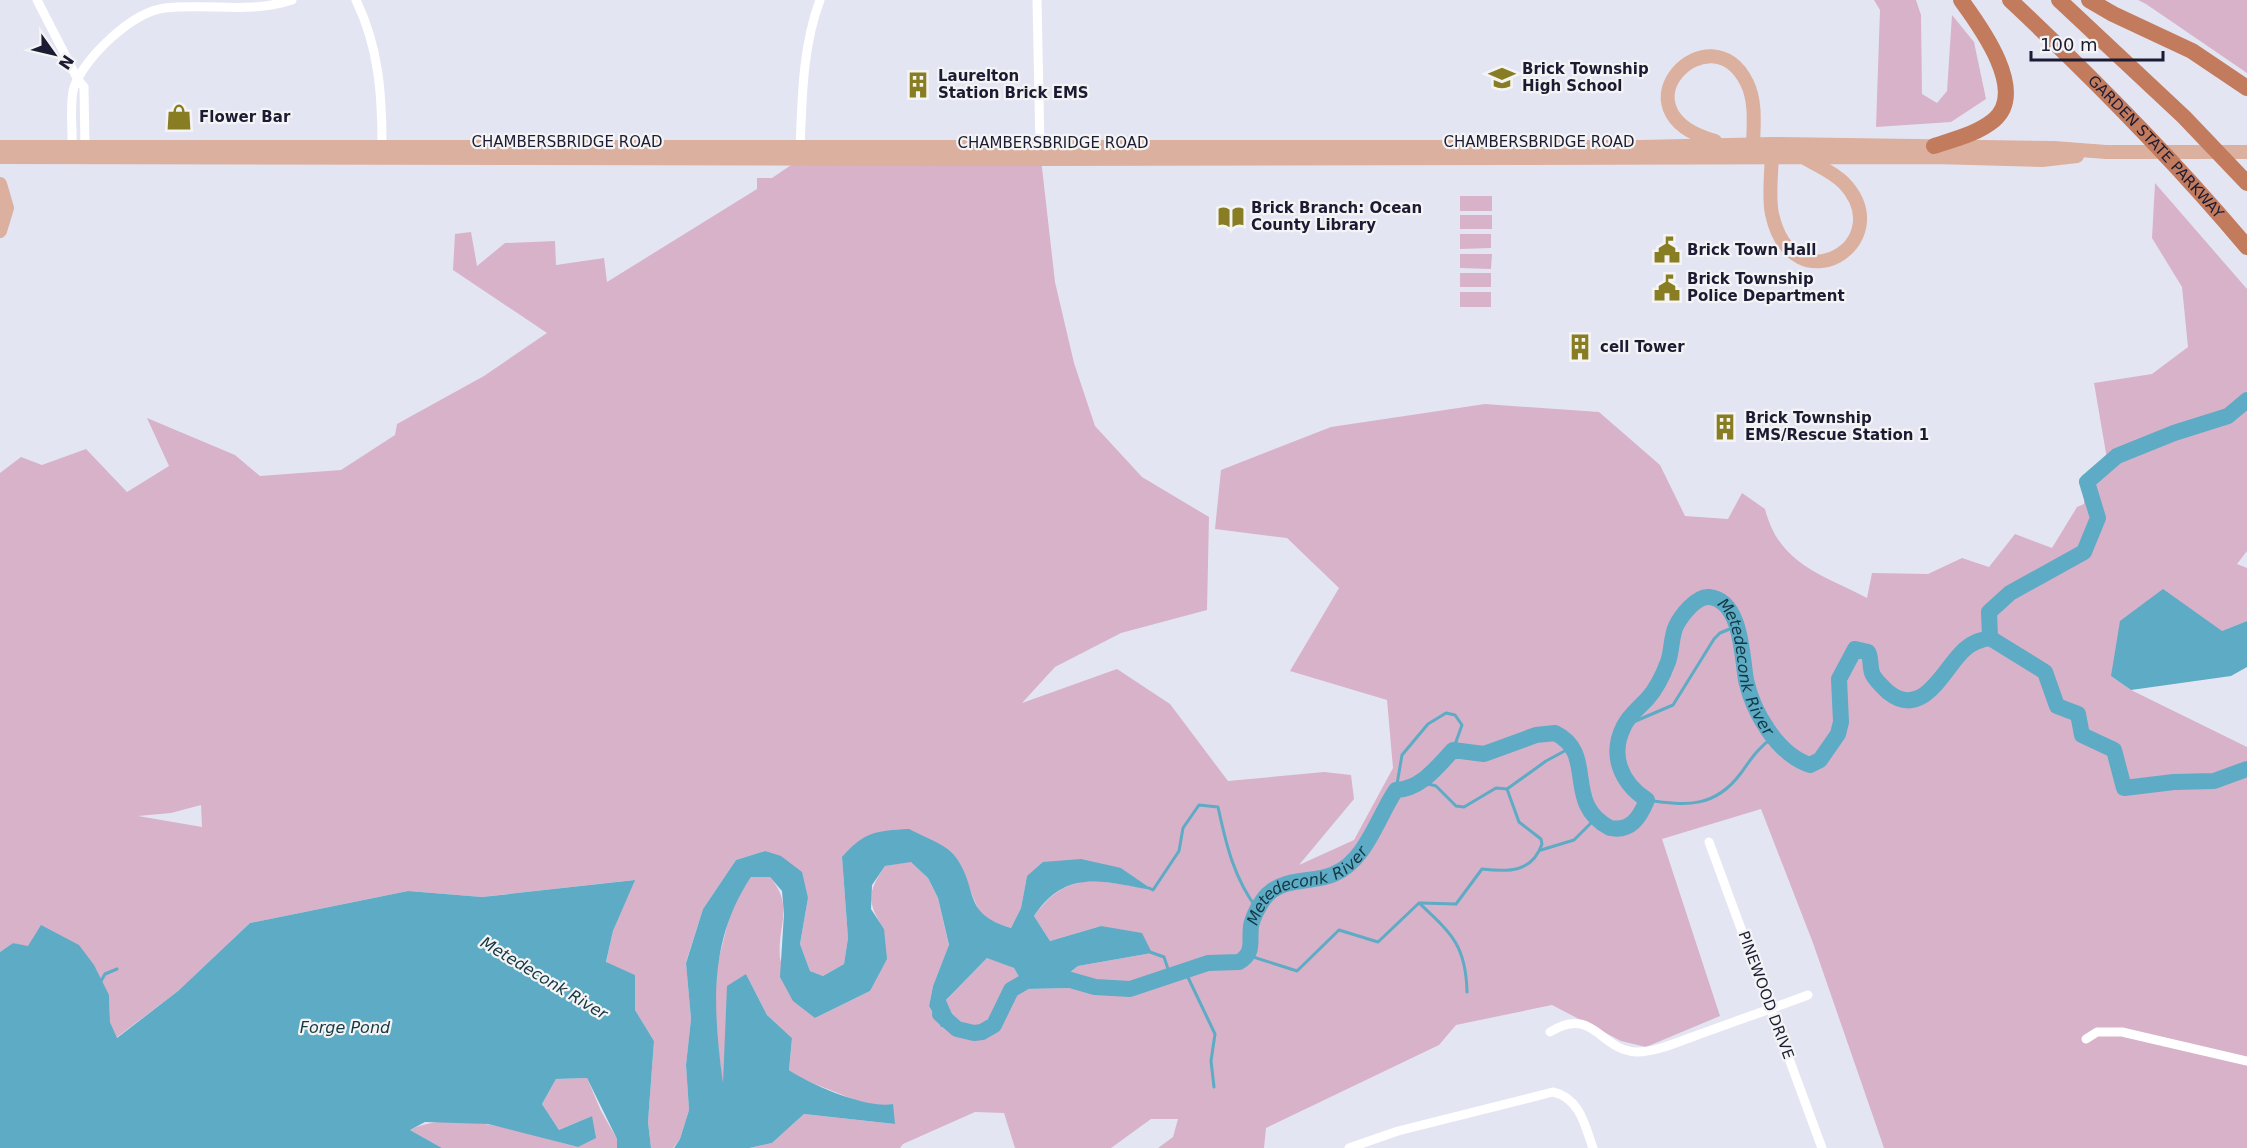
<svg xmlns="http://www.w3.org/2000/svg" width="2247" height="1148" font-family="'DejaVu Sans',sans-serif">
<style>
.green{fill:#d8b2c9;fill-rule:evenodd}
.water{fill:#5dabc5}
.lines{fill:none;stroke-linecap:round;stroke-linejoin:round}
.stream{stroke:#5dabc5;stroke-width:3}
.river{stroke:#5dabc5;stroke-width:16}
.minor{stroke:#fff;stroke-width:9}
.primary{stroke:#dbb09e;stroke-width:14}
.motorway{stroke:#c37b5e;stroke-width:16}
.labels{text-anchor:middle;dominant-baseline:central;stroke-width:4.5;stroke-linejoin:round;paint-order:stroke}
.poi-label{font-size:15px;font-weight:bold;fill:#1b1b34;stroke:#f4f4f4;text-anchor:start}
.street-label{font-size:15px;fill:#1b1b34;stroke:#f4f4f4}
.water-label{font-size:16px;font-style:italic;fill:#133743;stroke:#f4f4f4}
</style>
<rect width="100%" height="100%" fill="#e4e5f3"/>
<g class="green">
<polygon points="1874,0 1916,0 1921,15 1922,94 1937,103 1947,91 1952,15 1974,42 1986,99 1951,122 1876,127 1880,10"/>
<polygon points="2138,0 2247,0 2247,73 2146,4"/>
<path d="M800 159H1041L1055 282 1074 363 1095 426 1142 477 1209 517 1207 610 1121 633 1055 667 1022 703 1117 669 1170 704 1228 781 1324 772 1351 775 1354 799 1299 865 1354 840 1393 768 1387 700 1290 671 1339 588 1287 538 1215 529 1221 470 1331 427 1485 404 1599 412 1660 465 1685 516 1728 519 1742 493 1765 509C1779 564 1821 574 1867 598L1872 573 1928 574 1962 558 1989 567 2015 534 2052 548 2077 507 2084 504V496L2107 459 2094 383 2152 374 2188 347 2182 287 2152 238 2155 183 2247 289V551L2237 564 2247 568V621L2111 676 2131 690 2247 747V1148H1884L1813 943 1761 809 1662 839 1720 1016 1646 1047 1621 1041 1552 1005 1456 1025 1439 1045 1266 1128 1264 1148H1158L1173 1137 1178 1119H1151L1111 1148H1015L1004 1113 975 1112 903 1144 900 1148H749L772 1143 804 1114 895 1124 880 1106 860 1102 800 1078 789 1070 792 1038 767 1015 746 974 723 1088 716 1027V970L732 906 751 877H770C795 907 777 925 780 958 781 968 808 1007 815 1018L870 991 884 929C867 903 867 892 885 866L911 861 928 878 938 898 949 946 933 986 929 1006 941 1027 952 1017 946 1000 988 957 1014 968 1026 989 1071 988 1069 973 1078 966 1152 953 1101 926 1050 941 1034 916C1070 867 1100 882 1151 889L1121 868 1027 876 1021 908 1011 928C980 919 979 913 968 884 964 874 958 864 953 854L842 857 848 938 844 964 823 976 810 971 800 944 808 898 765 851 736 860 703 909 686 962 691 1019 686 1065 689 1110 680 1139 673 1148H651L648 1122 654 1041 635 1010V975L606 963 613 931 634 880 482 897 408 891 250 923 178 991 116 1038 110 1022 109 995 28 947 13 943 0 952V473L21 457 42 465 86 449 127 492 169 466 147 418 235 455 260 476 341 470 395 435 397 424 484 376 547 333 453 270 455 234 471 232 477 266 505 243 555 241 556 265 604 258 607 282 757 189V178H772ZM201 805 202 827 138 816 171 813Z"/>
<rect x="1460" y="196" width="32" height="15"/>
<rect x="1460" y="215" width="32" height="14"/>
<polygon points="1460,234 1491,234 1491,248 1460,249"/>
<polygon points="1460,254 1492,254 1491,269 1460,268"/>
<rect x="1460" y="273" width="31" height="14"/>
<rect x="1460" y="292" width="31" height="15"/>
<path d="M587 1078 601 1111 617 1139V1148H442L410 1130C454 1107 532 1135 578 1147L592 1116 559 1130 542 1104 556 1079Z"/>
</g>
<g class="water">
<polygon points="2163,589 2222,631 2247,621 2247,667 2231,676 2131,690 2111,676 2120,621"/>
<path d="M909 829C922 836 945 844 954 855 980 888 960 913 1011 928L1021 908 1027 876 1043 862 1081 859 1121 868 1153 890C1103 882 1067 867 1034 916L1050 941 1101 926 1142 933 1152 953 1078 966 1069 973 1071 988 1026 989 1014 968 987 958 946 1000 958 1028 941 1027 929 1006 933 986 949 945 938 898 928 878 911 862 885 866 872 885 871 909 884 929 887 959 870 991 815 1018 793 1001 780 977 784 914 782 891 770 877H751C708 941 713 1009 723 1083L727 986 746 974 767 1015 792 1038 789 1070C811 1085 867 1109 893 1104L895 1124 804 1114 772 1143 749 1148H674L680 1139 689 1110 686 1065 691 1019 686 963 703 909 736 860 765 851 781 856 802 872 808 898 800 944 810 971 823 976 844 964 848 938 842 857C865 831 876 831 909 829Z"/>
<polygon points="635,880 613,931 606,962 635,975 635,1010 654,1041 648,1122 651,1148 617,1148 617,1139 587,1078 556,1079 542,1104 559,1130 592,1116 596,1138 578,1147 488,1124 425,1122 410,1130 442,1148 0,1148 0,952 13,943 28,946 41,925 79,945 94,965 109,995 110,1022 117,1038 178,991 250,923 408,891 482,897"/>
</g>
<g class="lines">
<g class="stream">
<polyline points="1624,726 1673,705 1714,639 1720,633 1737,626"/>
<polyline points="1421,782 1436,786 1456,806 1464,807 1496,788 1507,789 1546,761 1572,747"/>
<polyline points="1396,790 1402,755 1428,724 1446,713 1455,715 1462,725 1453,750"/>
<path d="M1647 800C1687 806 1715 808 1741 773 1751 759 1758 748 1772 738"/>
<polyline points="1541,850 1574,840 1595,819"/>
<path d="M1149 888 1153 890 1179 851 1183 828 1199 805 1218 807C1226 844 1234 879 1258 910"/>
<path d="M1420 903 1456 904 1482 869C1508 872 1532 873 1542 844L1541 839 1519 822 1507 789"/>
<polyline points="1150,952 1164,957 1170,975"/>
<path d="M1247 955 1297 971 1339 930 1378 942 1419 903C1451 933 1466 945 1467 992"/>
<polyline points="1184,969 1215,1034 1211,1061 1214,1087"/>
<polyline points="101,981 105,974 117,969"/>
</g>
<g class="river">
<polyline points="1990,638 1989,612 2010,593 2084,552 2098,518 2087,482 2117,456 2174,433 2228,416 2247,400"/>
<polyline points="1990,638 2045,672 2057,706 2078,714 2082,735 2114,750 2124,788 2174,782 2214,781 2247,769"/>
<path id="s1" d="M940 1014 957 1029 974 1033 982 1032 994 1025 1011 990 1038 974 1053 975 1095 987 1130 989 1208 963 1239 962C1255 953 1249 941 1251 926 1253 916 1261 901 1268 894 1286 877 1314 883 1334 874 1366 861 1378 816 1396 790 1421 789 1437 767 1453 750L1484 754 1536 735 1555 733C1598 754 1562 803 1610 828 1631 832 1640 817 1647 800 1621 783 1609 755 1624 726 1629 715 1640 707 1648 698 1657 688 1663 675 1668 662 1672 651 1671 637 1676 626 1681 616 1696 596 1709 597 1742 600 1742 658 1746 680 1753 712 1777 754 1810 765L1820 760 1838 734 1841 722 1839 679 1855 649 1868 652C1872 659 1869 668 1873 675 1876 681 1883 687 1888 692 1924 721 1944 667 1965 649 1973 642 1980 640 1990 638"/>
</g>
<g class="minor">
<polyline points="37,0 78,80 84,87 85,147"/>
<path d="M356 0C379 48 382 94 382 146"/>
<polyline points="1037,0 1040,148"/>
<path d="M72 147C73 129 69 104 74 87 85 57 132 12 165 8 208 3 250 14 292 0"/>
<path d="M800 151C802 101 802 48 820 0"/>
<polyline points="1709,842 1822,1148"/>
<path d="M1550 1032C1594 1005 1600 1051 1637 1052 1656 1052 1678 1042 1695 1036 1733 1022 1771 1009 1808 995"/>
<polyline points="2086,1039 2097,1032 2122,1032 2247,1061"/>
<path d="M1349 1148 1398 1131 1553 1092C1580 1098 1585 1126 1593 1148"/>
</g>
<g class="primary">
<path d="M1715 141C1608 111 1711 8 1747 83 1757 103 1753 129 1753 151"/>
<polyline points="0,147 1641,147 1773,144 2054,148 2106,152 2247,152"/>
<path d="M1772 150C1772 170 1768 195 1772 214 1793 308 1900 243 1844 183 1833 172 1818 166 1805 158"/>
<polyline points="0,157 1041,159 1934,157 2042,160 2077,156"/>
<polyline points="0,184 7,208 0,231"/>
</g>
<g class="motorway">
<path id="s2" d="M2010 0C2093 78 2174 160 2247 247"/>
<polyline points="2059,0 2184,117 2247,183"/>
<polyline points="2089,0 2113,14 2192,51 2247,88"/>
<path d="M1934 146C1955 139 1977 134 1994 120 2028 91 1980 26 1961 0"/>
</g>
</g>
<defs>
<g id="school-bare" transform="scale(2.07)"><path d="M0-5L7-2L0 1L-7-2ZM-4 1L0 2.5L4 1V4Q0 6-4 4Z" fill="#887d23" stroke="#f4f4f4" stroke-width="2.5" paint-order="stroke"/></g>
<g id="building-bare" transform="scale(2.07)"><path d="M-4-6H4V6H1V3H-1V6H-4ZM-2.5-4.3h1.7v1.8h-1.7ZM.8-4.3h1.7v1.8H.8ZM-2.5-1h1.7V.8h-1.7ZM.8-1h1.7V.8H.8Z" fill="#887d23" stroke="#f4f4f4" stroke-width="2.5" paint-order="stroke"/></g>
<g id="shop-bare" transform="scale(2.07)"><path d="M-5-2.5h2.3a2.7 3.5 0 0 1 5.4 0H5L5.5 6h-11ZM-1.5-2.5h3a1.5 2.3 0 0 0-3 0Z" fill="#887d23" stroke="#f4f4f4" stroke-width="2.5" paint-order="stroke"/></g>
<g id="library-bare" transform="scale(2.07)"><path d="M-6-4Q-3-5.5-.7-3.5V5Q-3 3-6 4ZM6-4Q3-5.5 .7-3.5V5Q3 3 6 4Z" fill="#887d23" stroke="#f4f4f4" stroke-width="2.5" paint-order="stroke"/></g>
<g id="civic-bare" transform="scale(2.07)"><path d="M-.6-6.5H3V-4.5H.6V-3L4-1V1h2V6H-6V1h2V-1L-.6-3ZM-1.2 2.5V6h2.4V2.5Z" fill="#887d23" stroke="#f4f4f4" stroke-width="2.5" paint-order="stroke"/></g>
</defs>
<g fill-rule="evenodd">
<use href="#school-bare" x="1502" y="78"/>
<use href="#building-bare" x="918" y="85"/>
<use href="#shop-bare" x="179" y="117"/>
<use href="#library-bare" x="1231" y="217"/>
<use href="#civic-bare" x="1667" y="250"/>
<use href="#civic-bare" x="1667" y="288"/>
<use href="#building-bare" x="1580" y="347"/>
<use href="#building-bare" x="1725" y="427"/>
</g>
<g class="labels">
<g class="poi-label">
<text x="1522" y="69">Brick Township<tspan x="1522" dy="17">High School</tspan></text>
<text x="938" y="76">Laurelton<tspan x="938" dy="17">Station Brick EMS</tspan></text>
<text x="199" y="117">Flower Bar</text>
<text x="1251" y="208">Brick Branch: Ocean<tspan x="1251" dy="17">County Library</tspan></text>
<text x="1687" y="250">Brick Town Hall</text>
<text x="1687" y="279">Brick Township<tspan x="1687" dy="17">Police Department</tspan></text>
<text x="1600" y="347">cell Tower</text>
<text x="1745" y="418">Brick Township<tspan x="1745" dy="17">EMS/Rescue Station 1</tspan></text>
</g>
<g class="street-label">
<text x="567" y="142">CHAMBERSBRIDGE ROAD</text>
<text x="1539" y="142">CHAMBERSBRIDGE ROAD</text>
<text x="1053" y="143">CHAMBERSBRIDGE ROAD</text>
<text stroke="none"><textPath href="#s2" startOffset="207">GARDEN STATE PARKWAY</textPath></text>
<text transform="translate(1766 995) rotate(70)">PINEWOOD DRIVE</text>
</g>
<g class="water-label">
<text stroke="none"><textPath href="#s1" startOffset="1268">Metedeconk River</textPath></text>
<text stroke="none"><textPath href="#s1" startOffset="454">Metedeconk River</textPath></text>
<text transform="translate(544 978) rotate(31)">Metedeconk River</text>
<text x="345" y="1027">Forge Pond</text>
</g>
</g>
<g transform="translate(54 54) rotate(124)" stroke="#f4f4f4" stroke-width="4.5" paint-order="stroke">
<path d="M0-4.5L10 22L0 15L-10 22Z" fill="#1b1b34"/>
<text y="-9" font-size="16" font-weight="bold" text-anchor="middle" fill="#1b1b34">N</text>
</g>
<path d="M2031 51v9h132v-9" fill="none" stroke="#1b1b34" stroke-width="3"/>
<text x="2040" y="51" font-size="18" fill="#1b1b34" stroke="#f4f4f4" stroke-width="4.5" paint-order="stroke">100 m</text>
</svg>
